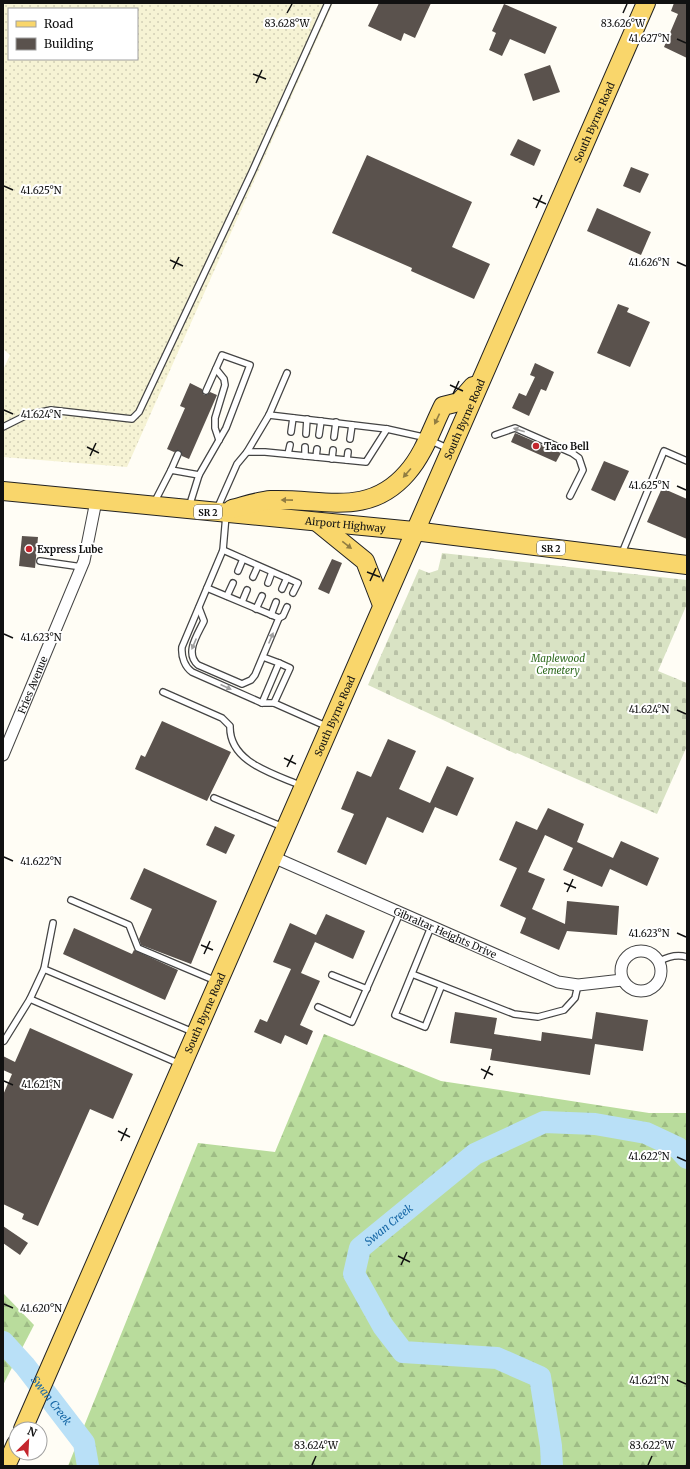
<svg xmlns="http://www.w3.org/2000/svg" width="690" height="1469" font-family="Merriweather,serif">
<style>
.farmland{fill:url(#farmland-dots);fill-rule:evenodd}
.forest{fill:url(#forest-firs)}
.cemetery{fill:url(#cemetery-stones)}
.lines{fill:none;stroke-linecap:round;stroke-linejoin:round}
.river{stroke:#b9e0f7;stroke-width:22}
.building{fill:#5a524d}
.lane-casing{stroke:#444;stroke-width:8}
.street-casing{stroke:#444;stroke-width:13}
.primary-casing{stroke:#222;stroke-width:20}
.lane{stroke:#fff;stroke-width:5.5}
.street{stroke:#fff;stroke-width:11}
.primary{stroke:#f9d66b;stroke-width:18}
.oneway{fill:#917d42}
.oneway2{fill:#a0a0a0}
.ticks{fill:none;stroke:#111;stroke-width:1.5}
.poi-dot{fill:#c4262e;stroke:#fff;stroke-width:1.5}
.labels{text-anchor:middle;dominant-baseline:central;stroke-width:4;stroke-linejoin:round;paint-order:stroke}
.shield{fill:#fff;stroke:#585858;stroke-width:1}
.shield-label{font-size:9px;font-weight:bold;fill:#111}
.street-label{font-size:10px;fill:#111;stroke:#fff}
.poi-label{font-size:10px;font-weight:bold;fill:#111;stroke:#fff;text-anchor:start}
.park-label{font-size:10px;font-style:italic;fill:#2f6b1f;stroke:#fff}
.water-label{font-size:11px;font-style:italic;fill:#1768a6;stroke:#fff}
.ticks-label{font-size:10px;text-anchor:middle;fill:#111;stroke:#fff;stroke-width:4;stroke-linejoin:round;paint-order:stroke}
</style>
<defs>
<pattern id="farmland-dots" width="8" height="8" patternUnits="userSpaceOnUse"><rect width="8" height="8" fill="#f6f3d4"/><path d="M2 2h.1M6 6h.1" fill="none" stroke="#d2cfb5" stroke-width="1.8" stroke-linecap="round"/></pattern>
<pattern id="forest-firs" width="22" height="20" patternUnits="userSpaceOnUse"><rect width="22" height="20" fill="#b9dc9c"/><path d="M5 1l3.5 6h-7zM16 11l3.5 6h-7z" fill="#9ebc85"/></pattern>
<pattern id="cemetery-stones" width="16" height="16" patternUnits="userSpaceOnUse"><rect width="16" height="16" fill="#d9e3c4"/><path d="M2 7V4a2 2 0 0 1 4 0v3zM10 15v-3a2 2 0 0 1 4 0v3z" fill="#b9c2a7"/></pattern>
</defs>
<rect width="100%" height="100%" fill="#fffdf5"/>
<path class="farmland" d="M3 3H333L127 467 3 457V370L10 355 3 349ZM9 9H137V59H9Z"/>
<g class="forest">
<polygon points="324,1034 441,1081 649,1113 687,1113 687,1466 68,1466 198,1143 275,1152"/>
<polygon points="3,1293 34,1325 3,1385"/>
</g>
<polygon class="cemetery" points="442,553 687,580 687,604 658,671 687,683 687,746 657,814 517,753 516,754 368,685 419,569 429,573 438,570"/>
<g class="lines">
<g class="river">
<path id="s1" d="M3 1342 25 1366 84 1443 88 1466"/>
<path id="s2" d="M552 1466 551 1446 540 1377 497 1358 403 1352 383 1326 354 1274 360 1248 475 1154 544 1122 595 1124 646 1133 678 1148 687 1158"/>
</g>
</g>
<g class="building">
<polygon points="379,3 431,3 415,38 404,33 401,41 368,26"/>
<polygon points="674,3 687,3 687,58 664,47 678,14 671,11"/>
<polygon points="504,4 557,27 545,54 510,39 502,56 489,50 496,33 492,31"/>
<polygon points="550,65 560,92 533,101 524,74"/>
<polygon points="518,139 541,150 534,166 510,155"/>
<polygon points="367,155 472,202 452,247 490,264 474,299 411,271 412,268 332,233"/>
<polygon points="631,167 649,174 640,193 623,186"/>
<polygon points="597,208 651,232 641,255 587,231"/>
<polygon points="618,304 629,308 627,312 650,322 630,367 597,353"/>
<polygon points="535,363 554,372 546,391 541,389 529,416 512,408 519,393 526,396 535,377 530,375"/>
<polygon points="190,383 202,389 204,395 207,395 210,392 217,395 189,459 182,456 179,450 174,452 167,449 185,408 180,406"/>
<polygon points="515,433 561,453 556,462 511,442"/>
<polygon points="604,461 629,471 615,501 591,490"/>
<polygon points="662,488 687,499 687,539 647,522"/>
<polygon points="22,536 38,537 35,568 19,566"/>
<polygon points="332,559 342,563 329,594 318,589"/>
<polygon points="162,721 231,752 207,801 135,769 141,755 145,757"/>
<polygon points="388,739 416,751 399,789 430,803 447,766 474,778 457,816 435,807 423,833 387,817 366,865 337,852 354,814 341,809 357,771 371,777"/>
<polygon points="548,808 584,824 577,842 613,858 621,841 659,858 647,886 610,869 602,887 563,870 573,848 545,835 528,872 545,879 532,909 565,924 567,901 619,906 617,935 567,931 559,950 520,933 526,918 500,906 517,868 499,860 516,821 537,830"/>
<polygon points="215,826 235,835 226,854 206,845"/>
<polygon points="144,868 217,901 191,964 141,945 139,939 152,909 130,899"/>
<polygon points="326,914 365,931 353,959 315,942 301,973 320,981 300,1025 313,1031 307,1045 285,1035 281,1044 254,1032 260,1019 267,1022 291,969 273,962 290,923 316,935"/>
<polygon points="74,928 132,954 134,950 178,970 165,1000 63,954"/>
<polygon points="455,1012 497,1018 494,1034 541,1041 542,1032 592,1039 596,1012 648,1020 643,1051 595,1044 590,1075 490,1060 492,1049 450,1043"/>
<polygon points="30,1028 133,1074 113,1119 90,1109 38,1226 22,1219 24,1214 3,1204 3,1095 12,1074 3,1070 3,1056 15,1062"/>
<polygon points="3,1226 28,1243 20,1255 3,1243"/>
</g>
<g class="lines">
<g class="lane-casing">
<g id="lane">
<polyline points="216,369 224,379 225,385 215,418 215,428 219,440"/>
<polyline points="269,415 387,429 423,437 449,449"/>
<polyline points="3,427 27,415 51,410 132,419 139,412 252,172 328,3"/>
<polyline points="291,432 293,418"/>
<polyline points="306,434 307,419"/>
<polyline points="319,435 321,421"/>
<polyline points="495,435 515,428 572,453 579,458 583,470 570,496"/>
<polyline points="334,437 336,422"/>
<polyline points="350,439 352,425"/>
<polyline points="247,452 269,415 287,373"/>
<polyline points="288,454 290,445"/>
<polyline points="305,456 305,447"/>
<polyline points="316,457 366,462 387,429"/>
<polyline points="332,459 333,450"/>
<polyline points="347,460 348,452"/>
<polyline points="171,470 178,454"/>
<polyline points="199,475 226,428 250,365 222,355 206,391"/>
<polyline points="154,503 171,470 199,475 189,507"/>
<polyline points="217,509 237,464 247,452 265,452 316,457 317,449"/>
<path d="M226 515 223 550 182 647C181 657 185 667 192 672L262 703H274"/>
<polyline points="223,550 298,583 293,593"/>
<polyline points="622,553 664,451 687,461"/>
<polyline points="40,561 82,567"/>
<polyline points="238,571 243,559"/>
<polyline points="253,577 258,566"/>
<polyline points="268,583 272,572"/>
<polyline points="207,588 279,618"/>
<polyline points="282,589 287,578"/>
<polyline points="227,596 233,583"/>
<polyline points="242,602 247,590"/>
<path d="M199 608 204 621C198 634 184 653 198 665L242 684 251 680 255 675 279 618 283 616 287 607"/>
<polyline points="256,609 262,596"/>
<polyline points="271,615 276,602"/>
<polyline points="263,657 279,663"/>
<path d="M163 692 222 718 230 726C229 763 275 774 302 786"/>
<polyline points="262,703 279,663 290,668 274,703 328,727"/>
<polyline points="214,798 283,827"/>
<polyline points="71,900 129,925 138,948 216,981"/>
<polyline points="431,927 395,1015 425,1027 441,987"/>
<path d="M660 961C669 956 677 954 687 957"/>
<polyline points="44,969 53,923"/>
<polyline points="412,974 514,1014 538,1017 564,1010 575,998 578,985"/>
<polyline points="332,975 367,989"/>
<polyline points="318,1007 352,1022 400,913"/>
<polyline points="4,1041 30,999"/>
<polyline points="180,1064 30,999 44,969 193,1032"/>
</g>
</g>
<g class="street-casing">
<g id="street">
<path id="s3" d="M3 755 84 561 96 501"/>
<path id="s4" d="M273 857 558 982 578 985 622 980"/>
<circle cx="641" cy="971" r="20"/>
</g>
</g>
<g class="primary-casing">
<g id="primary">
<path id="s5" d="M3 491 414 531 687 565"/>
<path d="M232 509C244 506 258 501 271 500 323 498 368 518 407 473 424 454 432 428 443 406L459 402 473 386"/>
<polyline points="317,522 365,561 382,605"/>
<path id="s6" d="M23 1429 646 3"/>
<polyline points="6,1466 16,1444"/>
</g>
</g>
<use href="#lane" class="lane"/>
<use href="#street" class="street"/>
<use href="#primary" class="primary"/>
</g>
<defs><path id="oneway-solid" d="M-6-.8H1V-3.2L6.5 0L1 3.2V.8H-6Z"/></defs>
<g class="oneway">
<use href="#oneway-solid" transform="translate(437 419) rotate(115)"/>
<use href="#oneway-solid" transform="translate(407 473) rotate(131)"/>
<use href="#oneway-solid" transform="translate(287 500) rotate(-179)"/>
<use href="#oneway-solid" transform="translate(347 545) rotate(38)"/>
</g>
<g class="oneway2">
<use href="#oneway-solid" transform="translate(519 430) rotate(-163)"/>
<use href="#oneway-solid" transform="translate(271 638) rotate(-67)"/>
<use href="#oneway-solid" transform="translate(194 644) rotate(113)"/>
<use href="#oneway-solid" transform="translate(226 687) rotate(24)"/>
</g>
<path class="ticks" d="M287 13 292 4M623 13 627 4M677 39 686 43M253 74 266 79M256 83 262 70M4 186 13 190M533 198 546 204M536 208 542 195M170 260 183 266M677 262 686 266M173 269 179 257M450 385 463 391M453 394 459 381M4 410 13 414M87 447 99 453M90 456 96 443M677 486 686 490M367 572 380 577M370 581 376 568M4 634 13 638M677 710 686 714M284 758 296 764M287 767 293 755M4 857 13 861M564 883 576 888M567 892 573 879M677 933 686 937M201 945 213 950M204 954 210 941M481 1069 493 1075M484 1079 490 1066M4 1081 13 1085M118 1131 130 1137M121 1141 127 1128M677 1157 686 1161M398 1256 410 1262M401 1265 407 1252M4 1304 13 1308M677 1380 686 1384M312 1465 316 1456M648 1465 652 1456"/>
<g class="poi-dot">
<circle cx="536" cy="446" r="4"/>
<circle cx="29" cy="549" r="4"/>
</g>
<g class="labels">
<g class="shield">
<rect x="194" y="505" width="28" height="14" rx="3"/>
<rect x="537" y="541" width="28" height="14" rx="3"/>
</g>
<g class="shield-label">
<text x="208" y="512">SR 2</text>
<text x="551" y="548">SR 2</text>
</g>
<g class="street-label">
<text stroke="none"><textPath href="#s6" startOffset="1426">South Byrne Road</textPath></text>
<text stroke="none"><textPath href="#s6" startOffset="1102">South Byrne Road</textPath></text>
<text stroke="none"><textPath href="#s5" startOffset="344">Airport Highway</textPath></text>
<text stroke="none"><textPath href="#s3" startOffset="76">Fries Avenue</textPath></text>
<text stroke="none"><textPath href="#s6" startOffset="778">South Byrne Road</textPath></text>
<text stroke="none"><textPath href="#s4" startOffset="188">Gibraltar Heights Drive</textPath></text>
<text stroke="none"><textPath href="#s6" startOffset="454">South Byrne Road</textPath></text>
</g>
<g class="poi-label">
<text x="544" y="446">Taco Bell</text>
<text x="37" y="549">Express Lube</text>
</g>
<g class="park-label">
<text x="558" y="658">Maplewood<tspan x="558" dy="12">Cemetery</tspan></text>
</g>
<g class="water-label">
<text stroke="none"><textPath href="#s2" startOffset="387">Swan Creek</textPath></text>
<text stroke="none"><textPath href="#s1" startOffset="76">Swan Creek</textPath></text>
</g>
</g>
<g class="ticks-label">
<text x="287" y="27">83.628°W</text>
<text x="623" y="27">83.626°W</text>
<text x="649" y="42">41.627°N</text>
<text x="41" y="194">41.625°N</text>
<text x="649" y="266">41.626°N</text>
<text x="41" y="418">41.624°N</text>
<text x="649" y="489">41.625°N</text>
<text x="41" y="641">41.623°N</text>
<text x="649" y="713">41.624°N</text>
<text x="41" y="865">41.622°N</text>
<text x="649" y="937">41.623°N</text>
<text x="41" y="1088">41.621°N</text>
<text x="649" y="1160">41.622°N</text>
<text x="41" y="1312">41.620°N</text>
<text x="649" y="1384">41.621°N</text>
<text x="316" y="1449">83.624°W</text>
<text x="652" y="1449">83.622°W</text>
</g>
<rect width="690" height="1469" fill="none" stroke="#111111" stroke-width="8"/>
<rect x="8" y="8" width="130" height="52" fill="#ffffff" stroke="#a0a0a0"/>
<rect x="16" y="21" width="20" height="6" fill="#f9d66b" stroke="#a0a0a0"/>
<text x="44" y="28" font-size="12" fill="#111111">Road</text>
<rect x="16" y="38" width="20" height="12" fill="#5a524d" stroke="#a0a0a0"/>
<text x="44" y="48" font-size="12" fill="#111111">Building</text>
<g transform="translate(28 1441) rotate(24)"><circle r="19" fill="#ffffff" stroke="#a0a0a0"/>
<path d="M0-3L7 15L0 10L-7 15Z" fill="#c4262e"/>
<text y="-6" font-size="11" font-weight="bold" text-anchor="middle" fill="#111111">N</text>
</g>
</svg>
